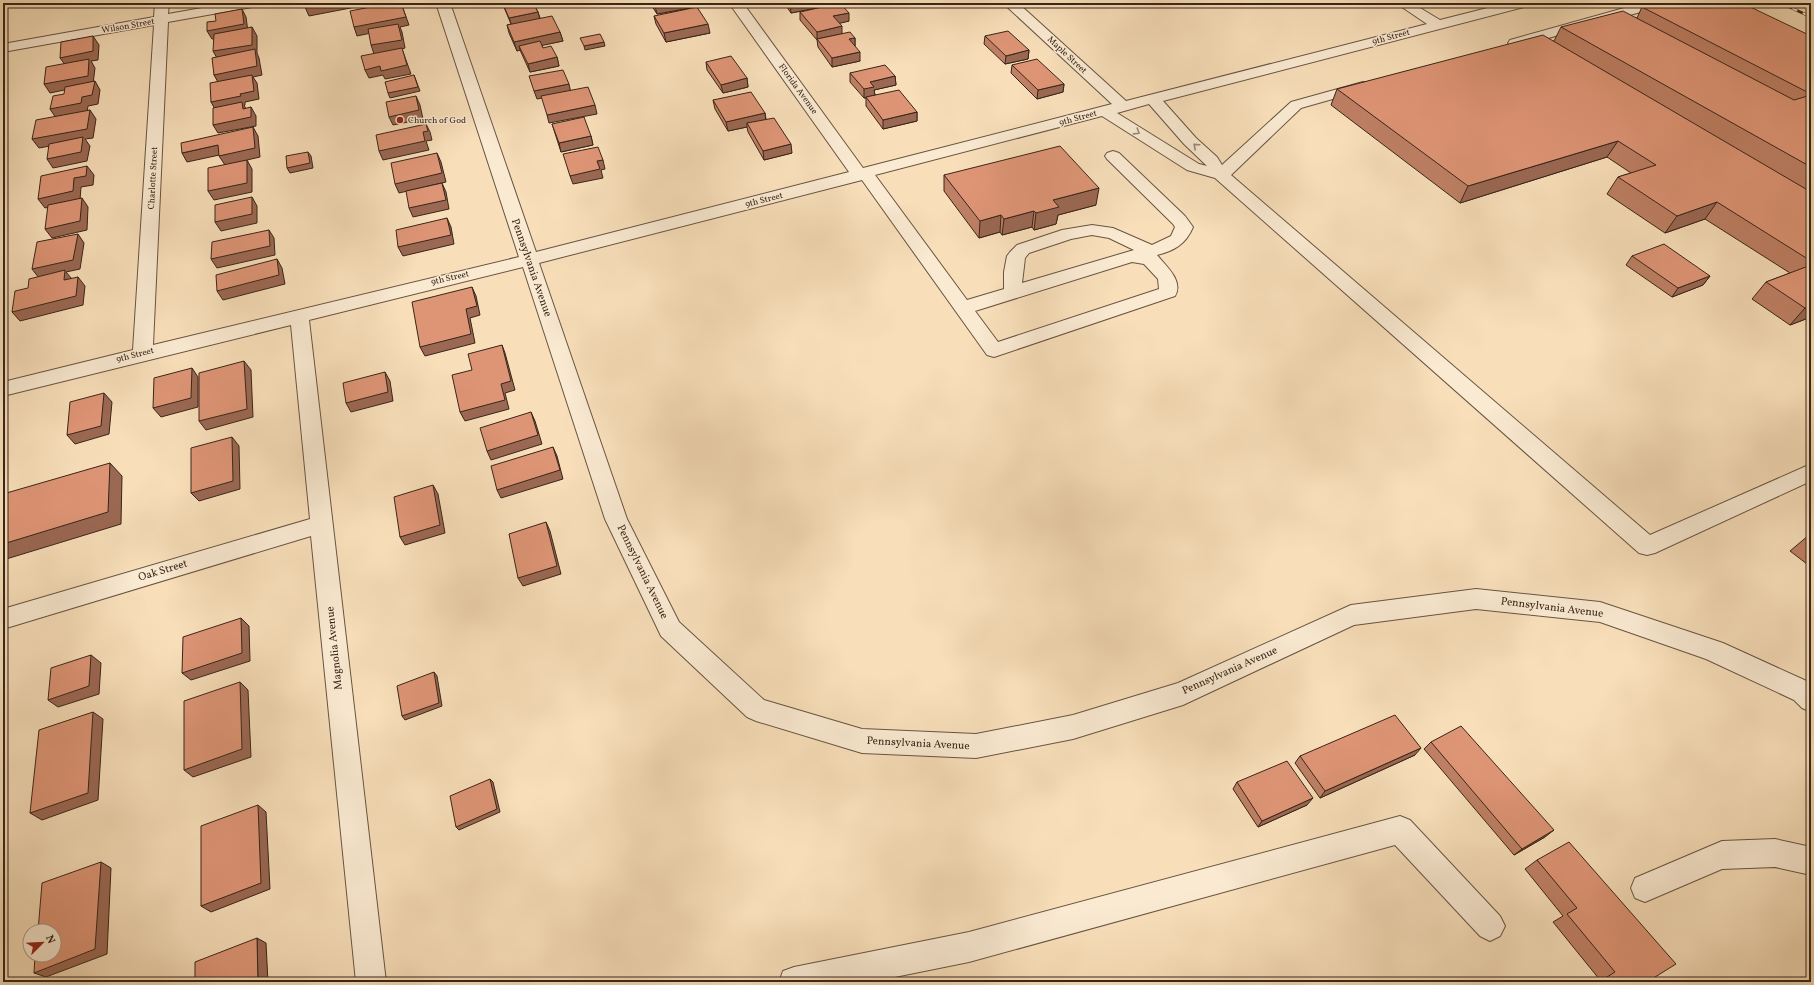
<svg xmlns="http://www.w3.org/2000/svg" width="1814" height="985" font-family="Vollkorn,serif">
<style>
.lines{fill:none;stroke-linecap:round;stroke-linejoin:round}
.minor-casing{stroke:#685441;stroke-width:2}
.minor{fill:#faead2;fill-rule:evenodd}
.rail-casing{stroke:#382519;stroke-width:3}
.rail{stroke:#faead2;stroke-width:2;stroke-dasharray:6;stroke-linecap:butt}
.wall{fill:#bf8065;stroke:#382519}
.shaded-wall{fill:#9b6853;stroke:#382519}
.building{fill:#de9576;stroke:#382519}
.oneway{stroke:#998876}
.poi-dot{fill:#8f2418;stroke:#faead2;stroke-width:1.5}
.labels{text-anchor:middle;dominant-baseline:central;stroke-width:3;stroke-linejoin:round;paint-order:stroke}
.far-street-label{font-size:9px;fill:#382519;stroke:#faead2}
.far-poi-label{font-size:9px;fill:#382519;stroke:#faead2;text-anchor:start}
.street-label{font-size:11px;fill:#382519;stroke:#faead2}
</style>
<rect width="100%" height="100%" fill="#f8dfba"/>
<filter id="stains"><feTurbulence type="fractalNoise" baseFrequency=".005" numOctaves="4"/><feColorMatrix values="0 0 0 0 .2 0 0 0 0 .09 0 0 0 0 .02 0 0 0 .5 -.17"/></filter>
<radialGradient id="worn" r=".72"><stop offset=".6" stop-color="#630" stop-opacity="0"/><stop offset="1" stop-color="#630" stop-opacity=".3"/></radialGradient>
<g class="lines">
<g class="minor-casing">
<g id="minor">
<path d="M155 3H169L168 14 230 3H259L257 6 252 7 168 22 153 345 519 257 436 3H450L536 252 849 172 729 3H743L863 168 1112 104 1003 3H1018L1126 101 1427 24 1396 3H1412L1440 20 1507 3H1530L1528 6 1163 101 1196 138 1217 157 1222 165 1291 102 1363 82 1368 83 1370 86 1368 89 1301 108 1231 175 1650 535 1811 464V481L1655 553 1647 555 1639 553 1215 178 1187 170 1102 116 875 175 967 300 1004 289V272L1007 256 1010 252 1017 245 1062 230 1092 225 1113 228 1152 245 1171 236 1175 227 1173 224 1107 159 1105 156 1107 153 1113 151 1119 153 1185 216 1193 227C1186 244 1174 251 1157 255 1166 266 1184 281 1175 296L994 357 987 355 862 180 539 263 627 519 679 622 764 700 862 729 976 734 1073 715 1178 683 1351 605 1476 589 1600 602 1723 643 1811 683V712L1802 708 1794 700 1706 659 1600 622 1476 609 1354 625 1183 705 1073 739 976 758 862 753 756 721 747 717 661 636 605 519 523 267 309 320 386 982H356L311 536 3 629V609L310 519 291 325 3 396V382L133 350 154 25 3 52V44L154 17ZM1149 104 1184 144 1207 166 1199 164 1117 113ZM1092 235 1109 238 1134 250 1022 283 1025 258 1029 253 1071 239ZM1132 262 1144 264 1158 279 1159 289 998 342 975 311Z"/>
<polygon points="1642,3 1664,3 1662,6 1520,46 1510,46 1508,43 1510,40"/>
<polygon points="1400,816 1410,820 1500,916 1505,926 1500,936 1490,941 1480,936 1395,845 969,962 870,982 779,982 783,971 794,967 969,932"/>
<polygon points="1775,839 1811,847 1811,875 1775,867 1722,869 1645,902 1635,898 1631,888 1635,878 1722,841"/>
</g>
</g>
<use href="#minor" class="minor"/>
<g class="rail-casing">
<polyline id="rail" points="1781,3 1811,17"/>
</g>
<use href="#rail" class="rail"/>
</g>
<g class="wall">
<polygon points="499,3 533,3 538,12 540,18 560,32 563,41 542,45 543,48 557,57 559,66 530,72 520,50 517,51 509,33 507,25 511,24 506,12 503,5 500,5"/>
<polygon points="650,3 690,3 690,8 657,14"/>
<polygon points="784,3 822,3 822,7 791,13"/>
<polygon points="1642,7 1811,36 1811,317 1790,325 1752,299 1766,282 1790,273 1705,219 1665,233 1607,194 1618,177 1631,173 1607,157 1460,203 1331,105 1337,89 1554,41 1561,27 1637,18"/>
<polygon points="800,12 849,21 839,23 842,34 855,38 855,47 860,61 832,67 818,47 817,40 800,20"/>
<polygon points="654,16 710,33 666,42 656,24"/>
<polygon points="985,36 1029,50 1028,59 1005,64 984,44"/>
<polygon points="706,62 747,78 748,87 723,93 707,70"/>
<polygon points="1012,65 1064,84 1063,92 1037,99 1011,73"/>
<polygon points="850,73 895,76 896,85 874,90 875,95 917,112 917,121 883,129 866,106 866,98 864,98 850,82"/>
<polygon points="713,100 765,113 766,119 792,153 764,160 748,132 747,127 728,131 715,109"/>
<polygon points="552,124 591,136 593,145 561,152"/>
<polygon points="944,175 1096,205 1058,215 1056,224 1034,230 1032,227 1002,235 1000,232 979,238 944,191"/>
<polygon points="1632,256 1710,276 1703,285 1672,297 1626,265"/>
<polygon points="1811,534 1811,567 1790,551 1809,535"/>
<polygon points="1431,742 1545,837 1514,855 1424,749"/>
<polygon points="1415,755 1320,798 1295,763 1300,756"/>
<polygon points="1237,782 1307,805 1258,827 1233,789"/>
<polygon points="1537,860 1647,982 1596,982 1600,980 1553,922 1563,916 1525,869"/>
</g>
<g class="shaded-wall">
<polygon points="330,3 393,3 363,11 361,6 309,16 305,7"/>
<polygon points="401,3 409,25 400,27 402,32 405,48 402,49 411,74 385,79 383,75 369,78 365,70 374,54 371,45 399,27 357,36 354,27"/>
<polygon points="499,3 513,3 500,5"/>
<polygon points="671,3 690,3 690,8 657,14 655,6"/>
<polygon points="797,3 822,3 822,7 791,13 790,4"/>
<polygon points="939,3 951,3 939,5"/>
<polygon points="242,9 246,17 248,32 212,39 207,31"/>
<polygon points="538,12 540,20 512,26 509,18"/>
<polygon points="849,13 849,21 833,25 833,16"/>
<polygon points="708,24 710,33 666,42 664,33"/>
<polygon points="842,26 842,34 817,39 817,32"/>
<polygon points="252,27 257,36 257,53 259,58 262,75 253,77 257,83 259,99 245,102 245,105 244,105 247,111 216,111 211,102 219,84 214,75 218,60 213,51"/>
<polygon points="560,32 563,41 521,50 519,46 520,50 517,51 514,42"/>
<polygon points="93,36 99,45 98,60 91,61 95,68 93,84 50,93 44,84 66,66 60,58"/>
<polygon points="855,38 855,46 850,48 849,39"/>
<polygon points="604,42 605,46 585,50 584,46"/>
<polygon points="1029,50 1028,59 1005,64 1006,56"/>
<polygon points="860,52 860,61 832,67 832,58"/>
<polygon points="557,57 559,66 530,72 528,64"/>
<polygon points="414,75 420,91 390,98 388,93"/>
<polygon points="895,76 896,85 874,90 875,95 864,98 864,89 870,82"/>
<polygon points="747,78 748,87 723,93 721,85"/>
<polygon points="95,81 100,90 98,104 88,106 87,112 56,118 50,109 82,97"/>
<polygon points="569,84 571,93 537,99 534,91"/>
<polygon points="1064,84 1063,92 1037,99 1038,90"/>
<polygon points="416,96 420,105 423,119 393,125 389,117"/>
<polygon points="595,105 597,114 549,123 547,115"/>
<polygon points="251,107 256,116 256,126 218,133 213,125"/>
<polygon points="90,110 96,119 93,138 85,139 90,146 87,161 53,168 47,159 83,140 39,148 32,139"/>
<polygon points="917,112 917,121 883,129 883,120"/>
<polygon points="765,113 766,122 747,123 747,127 728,131 726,122"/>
<polygon points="426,124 430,132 432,140 426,141 429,150 383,160 379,151 423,132"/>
<polygon points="253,127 258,136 260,157 247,160 252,169 252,192 214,200 208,191 225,165 219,156"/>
<polygon points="591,136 593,145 561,152 559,143"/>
<polygon points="1618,141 1607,157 1460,203 1468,186"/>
<polygon points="791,144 792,153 764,160 763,151"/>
<polygon points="218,145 224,154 187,162 182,153"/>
<polygon points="308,152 311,156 313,168 290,173 287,168"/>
<polygon points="437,153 441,162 446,182 399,193 395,184"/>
<polygon points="603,160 605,169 601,170 603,178 573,184 570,176 597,161"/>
<polygon points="87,166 94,175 93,185 81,187 80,200 45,208 38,199 74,178"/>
<polygon points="442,183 446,192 449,209 413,217 409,208"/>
<polygon points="1099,188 1096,205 1058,215 1056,224 1034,230 1036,213 1053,200"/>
<polygon points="252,197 257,206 257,223 221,231 215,222"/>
<polygon points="82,198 88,207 87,230 52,238 45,229"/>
<polygon points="1717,202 1705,219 1665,233 1677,216"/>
<polygon points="1034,211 1032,227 1002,235 1004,219"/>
<polygon points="1001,215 1000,232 979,238 980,221"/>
<polygon points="447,218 451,227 454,244 403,256 398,247"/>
<polygon points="269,230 274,238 275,255 217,268 211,259"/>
<polygon points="78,234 84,243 80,269 66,272 72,279 71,289 39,278 32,269"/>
<polygon points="277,259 282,268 285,284 223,300 217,291"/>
<polygon points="1710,276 1703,285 1672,297 1678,288"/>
<polygon points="78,277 85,286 83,305 20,321 12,312"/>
<polygon points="472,287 476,296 480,315 470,318 475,343 425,356 420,347 466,309"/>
<polygon points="1811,306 1811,317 1790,325 1805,308"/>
<polygon points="502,345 505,353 515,390 505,393 509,409 465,421 460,412 501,384"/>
<polygon points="244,361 251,370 253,417 206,430 199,421"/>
<polygon points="192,368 198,377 198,407 161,417 153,408"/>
<polygon points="385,372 390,381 393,401 351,412 346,403"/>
<polygon points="104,393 112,402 109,434 75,444 67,435"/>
<polygon points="531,412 535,421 542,444 491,460 487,451"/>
<polygon points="232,437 239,446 240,489 199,501 191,493"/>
<polygon points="553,447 557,456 563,479 501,498 497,490"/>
<polygon points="110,463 122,476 121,524 3,560 3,544"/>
<polygon points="433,485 438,494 445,533 405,545 400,537"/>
<polygon points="546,522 550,531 561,574 523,586 518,578"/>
<polygon points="241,618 249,626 250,661 191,680 182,673"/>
<polygon points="91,655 101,663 99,694 58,707 48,700"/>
<polygon points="434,672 437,676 442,706 405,720 402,716"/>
<polygon points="240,682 248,690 251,757 193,777 184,770"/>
<polygon points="93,712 103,719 98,800 42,820 30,813"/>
<polygon points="1421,748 1415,755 1320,798 1325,791"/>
<polygon points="490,779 493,782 500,812 459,830 456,827"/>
<polygon points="1313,798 1307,805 1258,827 1262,821"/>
<polygon points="258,805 266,812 270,889 211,912 201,906"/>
<polygon points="1554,830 1545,837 1514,855 1522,849"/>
<polygon points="101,862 111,868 107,954 46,977 34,973"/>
<polygon points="257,938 266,943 268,982 258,982"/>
</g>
<g class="building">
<polygon points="304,3 330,3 305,7"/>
<polygon points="391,3 401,3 406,17 354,27 350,11"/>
<polygon points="507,3 533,3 538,12 509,18 503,4"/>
<polygon points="653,3 671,3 655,6"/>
<polygon points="789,3 797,3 790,4"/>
<polygon points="840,3 849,13 833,16 842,26 817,32 800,12"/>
<polygon points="1659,3 1742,3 1811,36 1811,94 1642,7"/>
<polygon points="697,7 708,24 664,33 654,16"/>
<polygon points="242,9 244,24 207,31 207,22 216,21 215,14"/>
<polygon points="1623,11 1794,100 1811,95 1811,167 1561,27"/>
<polygon points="552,16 560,32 514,42 507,25"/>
<polygon points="398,24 402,40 371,45 368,29"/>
<polygon points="252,27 252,45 213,51 214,34"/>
<polygon points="1008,31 1029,50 1006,56 985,36"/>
<polygon points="850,32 855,38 849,39 860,52 832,58 817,39"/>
<polygon points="600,34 604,42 584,46 580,38"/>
<polygon points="1543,35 1811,192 1811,261 1717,202 1677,216 1618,177 1656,165 1618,141 1468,186 1337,89"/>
<polygon points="93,36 93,51 60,58 61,42"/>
<polygon points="540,41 543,48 551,46 557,57 528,64 519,46"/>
<polygon points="402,48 407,65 381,71 380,66 365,70 361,56"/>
<polygon points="255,49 257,66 214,75 212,58"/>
<polygon points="731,56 747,78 721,85 706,62"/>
<polygon points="89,59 88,76 44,84 46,67"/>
<polygon points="1037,59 1064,84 1038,90 1012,65"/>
<polygon points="885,65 895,76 870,82 874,87 864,89 850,73"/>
<polygon points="563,70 569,84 534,91 529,76"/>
<polygon points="252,75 254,91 240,94 241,96 211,102 210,83"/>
<polygon points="414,75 418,87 388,93 385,82"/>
<polygon points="95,81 92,95 82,97 81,103 50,109 53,96 64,94 65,87"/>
<polygon points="588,87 595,105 547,115 541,96"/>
<polygon points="899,90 917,112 883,120 866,97"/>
<polygon points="751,92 765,113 726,122 713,100"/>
<polygon points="416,96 419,110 389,117 386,102"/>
<polygon points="242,102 243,109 251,107 251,117 213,125 213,108"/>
<polygon points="90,110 87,129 32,139 36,120"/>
<polygon points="584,117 591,136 559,143 552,124"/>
<polygon points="774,118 791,144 763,151 747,123"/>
<polygon points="426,124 428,131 423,132 425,141 379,151 376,135"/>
<polygon points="253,127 255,148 219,156 218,145 182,153 181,143"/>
<polygon points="83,137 81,152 47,159 49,144"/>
<polygon points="1060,146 1099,188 1053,200 1059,207 1036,213 1034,211 1004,219 1001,215 980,221 944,175"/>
<polygon points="598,147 603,160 597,161 600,169 570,176 563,154"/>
<polygon points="308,152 310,163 287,168 286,156"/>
<polygon points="437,153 442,173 395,184 391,163"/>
<polygon points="247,160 247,183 208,191 208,168"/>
<polygon points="87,166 86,176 74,178 73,191 38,199 41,176"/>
<polygon points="442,183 446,200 409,208 406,191"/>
<polygon points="252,197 252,214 215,222 215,205"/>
<polygon points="82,198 80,221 45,229 48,205"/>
<polygon points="447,218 451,235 398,247 396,230"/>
<polygon points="269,230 270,246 211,259 212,242"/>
<polygon points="78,234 73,260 32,269 37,242"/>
<polygon points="1664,244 1710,276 1678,288 1632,256"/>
<polygon points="277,259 279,275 217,291 216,275"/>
<polygon points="1811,265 1811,306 1805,308 1766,282"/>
<polygon points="65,270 64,280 78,277 76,296 12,312 15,291 28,288 29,279"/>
<polygon points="472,287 477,306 466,309 471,334 420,347 412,302"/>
<polygon points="502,345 511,381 501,384 505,400 460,412 452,375 472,370 468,354"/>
<polygon points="244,361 247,409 199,421 199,373"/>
<polygon points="192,368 191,398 153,408 154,378"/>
<polygon points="385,372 388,392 346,403 343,383"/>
<polygon points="104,393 101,426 67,435 70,402"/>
<polygon points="531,412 538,435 487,451 480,428"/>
<polygon points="232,437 233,481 191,493 191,448"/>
<polygon points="553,447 560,470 497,490 491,466"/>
<polygon points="110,463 108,512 3,544 3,494"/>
<polygon points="433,485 440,525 400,537 394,497"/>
<polygon points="546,522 557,566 518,578 509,534"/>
<polygon points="241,618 242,653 182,673 183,637"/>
<polygon points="91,655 89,686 48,700 51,668"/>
<polygon points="434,672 439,703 402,716 397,686"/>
<polygon points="240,682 242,749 184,770 184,701"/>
<polygon points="93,712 88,793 30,813 39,730"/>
<polygon points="1395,715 1421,748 1325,791 1300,756"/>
<polygon points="1461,726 1554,830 1522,849 1431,742"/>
<polygon points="1287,761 1313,798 1262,821 1237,782"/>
<polygon points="490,779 497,809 456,827 450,796"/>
<polygon points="258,805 261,883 201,906 201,826"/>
<polygon points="1569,842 1676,964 1647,982 1599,982 1615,972 1567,914 1577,908 1537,860"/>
<polygon points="101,862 95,949 34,973 35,955 54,955 54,931 38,931 42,883"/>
<polygon points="257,938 258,982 195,982 195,962"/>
</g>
<defs><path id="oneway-chevron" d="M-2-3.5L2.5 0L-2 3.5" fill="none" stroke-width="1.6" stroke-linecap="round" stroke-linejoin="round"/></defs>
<g class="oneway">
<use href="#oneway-chevron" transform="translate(1137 132) rotate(32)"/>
<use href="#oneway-chevron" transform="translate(1196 146) rotate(-138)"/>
</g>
<circle class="poi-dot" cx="400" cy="120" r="4"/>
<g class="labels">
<g class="far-street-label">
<text transform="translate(128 26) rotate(-10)">Wilson Street</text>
<text transform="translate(1391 37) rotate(-15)">9th Street</text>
<text transform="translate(1067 55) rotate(43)">Maple Street</text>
<text transform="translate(798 89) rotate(54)">Florida Avenue</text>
<text transform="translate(1078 118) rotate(-15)">9th Street</text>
<text transform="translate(153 178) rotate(-87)">Charlotte Street</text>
<text transform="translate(764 200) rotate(-14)">9th Street</text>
<text transform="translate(450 278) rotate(-13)">9th Street</text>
<text transform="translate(135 355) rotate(-14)">9th Street</text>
</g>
<g class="far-poi-label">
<text x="408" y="120">Church of God</text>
</g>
<g class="street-label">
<text transform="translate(531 268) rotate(71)">Pennsylvania Avenue</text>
<text transform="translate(163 571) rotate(-17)">Oak Street</text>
<text transform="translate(642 572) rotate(64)">Pennsylvania Avenue</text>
<text transform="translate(1552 608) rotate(7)">Pennsylvania Avenue</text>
<text transform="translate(335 648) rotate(-96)">Magnolia Avenue</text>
<text transform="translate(1230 671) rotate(-24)">Pennsylvania Avenue</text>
<text transform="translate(918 744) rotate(3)">Pennsylvania Avenue</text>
</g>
</g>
<rect width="1814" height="985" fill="none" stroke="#f8dfba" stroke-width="16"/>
<rect x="4" y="4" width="1806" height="977" fill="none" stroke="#382519" stroke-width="2"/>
<rect x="8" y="8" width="1798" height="969" fill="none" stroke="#382519"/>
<g transform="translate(42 943) rotate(66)"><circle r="19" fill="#faead2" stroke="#ac9b88"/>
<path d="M0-3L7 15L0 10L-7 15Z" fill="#8f2418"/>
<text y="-6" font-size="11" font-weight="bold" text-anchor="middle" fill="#382519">N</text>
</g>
<rect width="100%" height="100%" filter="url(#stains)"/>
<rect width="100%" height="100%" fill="url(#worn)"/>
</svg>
